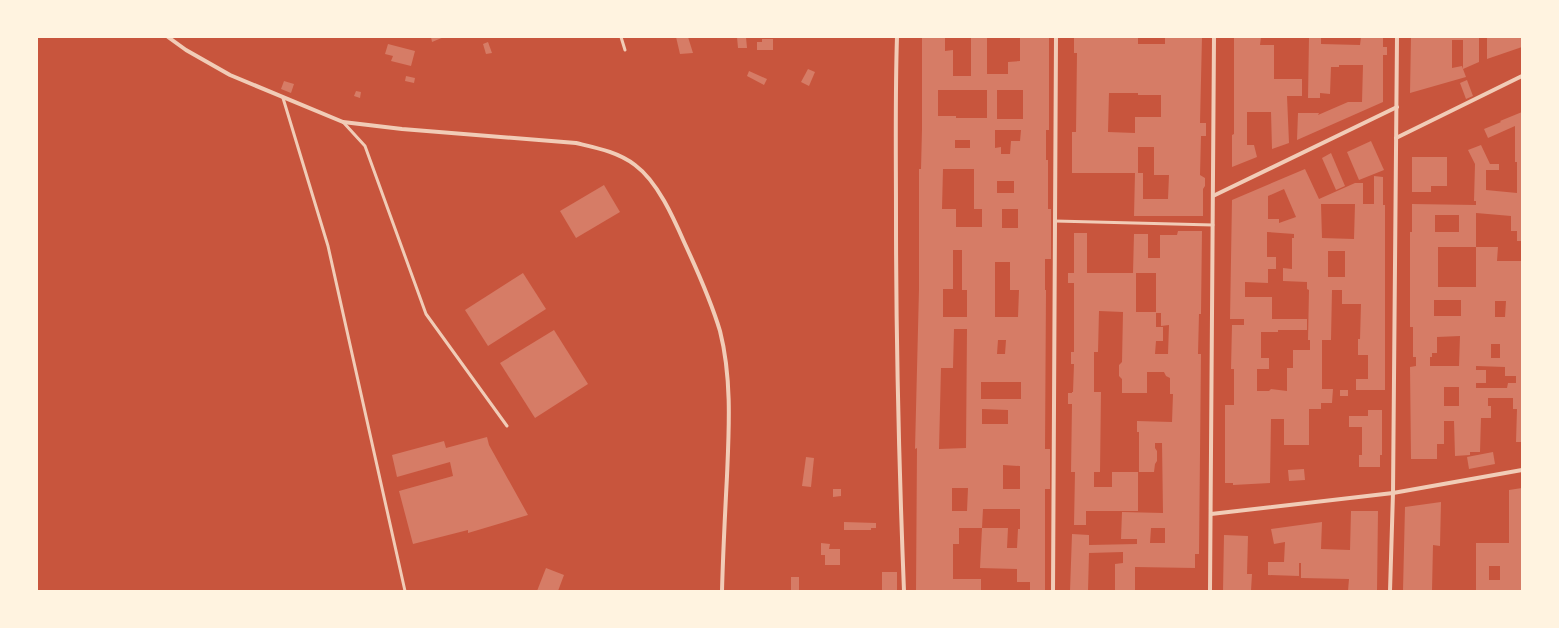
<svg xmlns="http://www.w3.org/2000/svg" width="1559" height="628" font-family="Commissioner,sans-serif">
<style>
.building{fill:#d67c66;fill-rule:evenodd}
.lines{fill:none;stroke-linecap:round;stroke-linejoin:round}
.service{stroke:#f1ccb7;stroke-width:3}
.minor{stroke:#f1ccb7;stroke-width:4}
</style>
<rect width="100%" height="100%" fill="#c8553d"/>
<g class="building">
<polygon points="431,37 444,37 432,42"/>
<polygon points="676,37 688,37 693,53 680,54"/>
<polygon points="737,37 746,37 747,48 738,48"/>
<path d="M922 37H945V51L953 50V76H971V37H987V74H1008V62L1020 61V37H1049V130H1046V160H1048V209H1051V259H1045V290H1046L1045 449H1050V489H1045V591H1030V582H1017V569L980 568 982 528H1008L1007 548H1017L1018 529H1020V509H983L982 528H959V544H953V579H981V591H916L917 448 915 449 919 289V169H921L922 129ZM938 90H987V118H956V116H938ZM997 90H1023V119H997ZM995 130H1021L1020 141H1011L1010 154H1001V147L995 148ZM955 140H970V148H955ZM943 169H974V209H982V227H956V209H942ZM997 181H1014V193H997ZM1002 209H1018V228H1002ZM953 250H962V290H967V317H943V289H953ZM995 262H1010V290H1019L1018 317H995ZM954 329H967L966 448 939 449 941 368H953ZM998 340H1006L1005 354H997ZM981 382H1021V399H981ZM982 409 1008 410V424H982ZM1003 465 1020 466V489H1003ZM952 488H968L967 511H952Z"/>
<path d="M1074 37H1138V44H1165V37H1202L1200 123H1206V136H1201L1200 175 1205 178V186L1203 189V216H1134L1135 173H1072V132H1076L1077 53H1074ZM1109 93H1138V95H1161V117H1135V133L1108 132ZM1138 147H1154V175H1169L1168 199H1143V173H1138Z"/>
<polygon points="1234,37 1261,37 1260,45 1274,45 1274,79 1302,79 1302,96 1287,96 1289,143 1272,149 1271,112 1247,112 1247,145 1254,145 1257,157 1232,167 1232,135 1234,134"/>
<polygon points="1309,37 1321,37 1321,44 1360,45 1361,37 1383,37 1383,47 1387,47 1387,55 1383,55 1383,102 1297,140 1298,113 1319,113 1318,115 1348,102 1362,102 1363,65 1339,65 1339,67 1331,67 1330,94 1320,93 1320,98 1308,98"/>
<path d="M1411 37H1479V62L1463 69 1466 77 1410 93ZM1452 40H1463V69L1462 66 1452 68Z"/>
<polygon points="1487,37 1522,37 1522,47 1487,59"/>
<polygon points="762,39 773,39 773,50 757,50 757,42 762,42"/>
<polygon points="488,42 492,53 486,54 483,44"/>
<polygon points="388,44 415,51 411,66 391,61 393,56 385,54"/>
<polygon points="808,69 815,72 809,86 801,82"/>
<polygon points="749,71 767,79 764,85 747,76"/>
<polygon points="406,76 415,78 414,83 405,81"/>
<polygon points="1467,80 1473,96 1466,99 1460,83"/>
<polygon points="284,81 294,84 291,93 281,89"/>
<polygon points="356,91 361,92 360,98 354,96"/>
<path d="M1522 112V241H1517V231H1511V216L1476 213V247H1438V287H1476V247H1498L1497 261H1522V442H1516L1517 409H1513V398H1488V406H1491V418H1481L1480 452H1470V455L1455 456 1454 421H1444V444H1437V459H1411L1410 367 1416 366V357H1413V327H1410V232H1412V204L1476 205V201H1474L1475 164 1468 150 1481 145 1490 164H1499V170H1486V190L1517 193V162H1515V126L1488 138 1484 129 1501 122 1500 121ZM1435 215H1459V232H1435ZM1434 300H1461V316H1434ZM1495 301H1506L1505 317H1495ZM1460 336 1459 366H1430V357H1432V353H1437V337ZM1491 344H1500V358H1491ZM1476 366 1505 367V376H1516V383H1508L1507 388H1476V383H1486V370H1476ZM1444 387H1459V406H1444Z"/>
<polygon points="1371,141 1384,170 1359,180 1347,152"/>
<polygon points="1331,153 1345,186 1336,190 1322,158"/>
<polygon points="1412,157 1447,157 1447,186 1431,186 1431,192 1412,192"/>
<path d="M1305 169 1319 199 1355 183H1363V204H1374V176L1383 177V205H1385V390H1356V379H1368V355H1358V339H1360L1361 304H1342V290H1332L1331 340H1322V389H1333L1332 403H1321V409H1309V445H1284V419H1271L1270 483 1233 485V483H1225V405H1234V369H1231L1232 325H1244V319H1230L1232 200ZM1284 189 1296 217 1279 223V219H1268V196ZM1321 204H1355L1354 239 1322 238ZM1267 232 1294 234V238H1292V269L1283 268V281L1307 282V289L1309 290 1308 340H1310V350H1293V368H1287V391L1271 389 1269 391H1257V369H1269V358H1261V332H1278V330H1307V319H1272V297H1245V282L1268 283V269H1276V257H1267ZM1328 251H1345V277H1328Z"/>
<polygon points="604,185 620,212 576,238 560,211"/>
<path d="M1178 231H1202L1201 314H1199L1198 354H1201L1199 554H1195V568L1135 567V591H1115V564L1123 563V552L1089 553 1088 591H1070L1072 534 1089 535V545L1137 544V539H1121L1122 512 1163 513 1162 443H1155V448L1157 451V461L1155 464 1154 472H1139V432H1137V421L1172 422 1173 394H1170V378L1166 376 1164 372H1147V393H1122V379L1119 376V365L1122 362 1123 312 1099 311 1098 352H1094V392H1101L1100 472H1094V487H1112V472H1138V511H1086V525H1074L1075 472H1071L1072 404H1068V393H1072V392H1073L1074 364H1071V352H1074V283H1068V273H1074V233H1087V273H1133L1134 234H1148V258H1160V235H1177ZM1136 273H1156V312H1136ZM1156 313H1161V326L1169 325 1168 354H1155L1156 341H1163V327H1156ZM1151 528H1165V543H1150Z"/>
<polygon points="523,273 546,309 488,346 465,310"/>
<polygon points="554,330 588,384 535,418 500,363"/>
<rect x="1340" y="390" width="8" height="6"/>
<polygon points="1368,410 1382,410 1382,455 1380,455 1380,467 1359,467 1359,455 1362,455 1362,427 1349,427 1349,416 1368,416"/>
<polygon points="487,437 489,445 528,515 468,533 468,530 413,544 399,491 453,476 450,462 397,477 392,455 444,441 446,448"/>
<polygon points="1493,452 1495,464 1469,469 1467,457"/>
<polygon points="806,457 814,458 811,487 802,486"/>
<polygon points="1304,469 1305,480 1289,481 1288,470"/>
<path d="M1522 488V591H1476V543H1509V490ZM1489 566H1500V580H1489Z"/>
<polygon points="833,489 841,489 841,496 833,497"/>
<polygon points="1441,502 1440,546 1433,545 1432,591 1403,591 1405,507"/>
<polygon points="1351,511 1378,511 1377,591 1348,591 1349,579 1301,578 1301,563 1299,563 1299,576 1268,575 1268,562 1284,562 1285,542 1274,544 1271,529 1322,522 1321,549 1350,550"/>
<polygon points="844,522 876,523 876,528 871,528 871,530 844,530"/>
<polygon points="1224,535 1248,536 1247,574 1252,574 1251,591 1223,591"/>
<polygon points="821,543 830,544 829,549 840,549 840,565 825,565 825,555 821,555"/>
<polygon points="546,568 564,575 558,591 537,591"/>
<rect x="882" y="572" width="15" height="19"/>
<rect x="791" y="577" width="8" height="14"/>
</g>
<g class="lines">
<g class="service">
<polyline points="621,37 625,50"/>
<polyline points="283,98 328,246 405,591"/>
<polyline points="343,122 365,146 426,314 507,426"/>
<polyline points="1055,221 1213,225"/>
</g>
<g class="minor">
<path d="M168 37 186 50 230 75 343 122 402 129 576 143C597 148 618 152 635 165 658 182 674 219 685 244 698 272 711 301 720 331 732 378 729 429 727 476 725 514 723 553 722 591"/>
<path d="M897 37C895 97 896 156 896 216 896 341 899 466 904 591"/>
<polyline points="1396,138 1522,76"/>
<polyline points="1213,196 1397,107"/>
<polyline points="1211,514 1393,493 1522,470"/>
<polyline points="1053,591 1056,37"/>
<polyline points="1210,591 1214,37"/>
<polyline points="1390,591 1393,493 1397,37"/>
</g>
</g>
<rect width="1559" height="628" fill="none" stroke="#fff3e0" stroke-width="76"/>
</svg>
